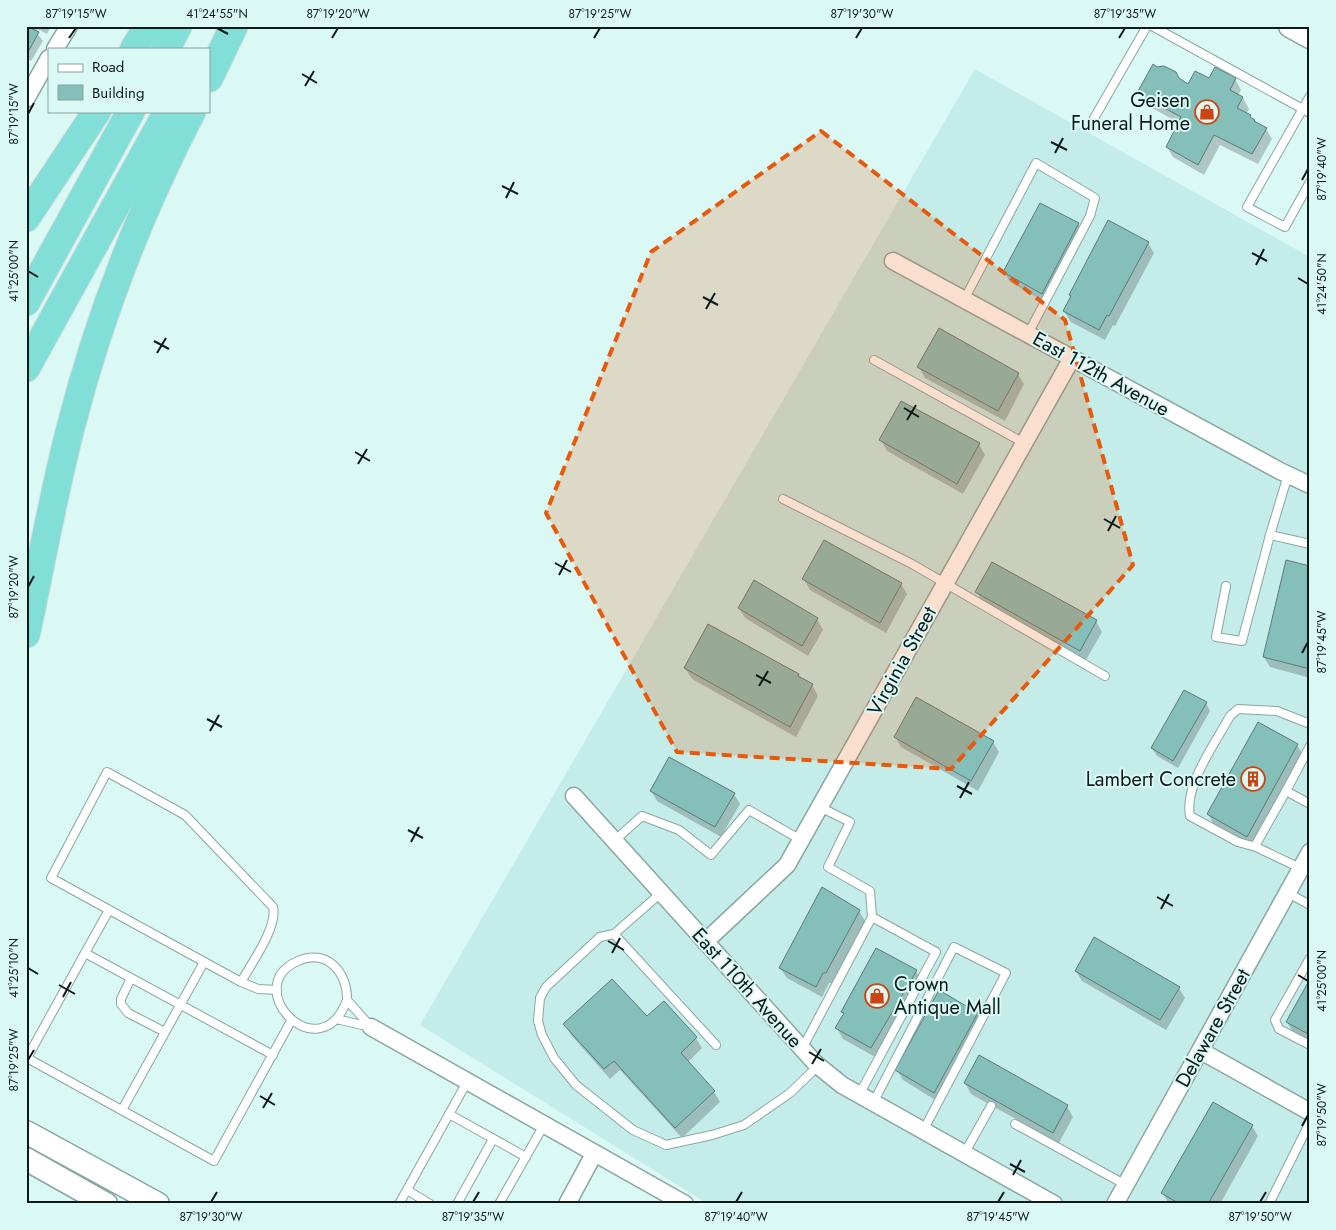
<svg xmlns="http://www.w3.org/2000/svg" width="1336" height="1230" font-family="Jost,sans-serif">
<style>
.built{fill:#c4ede9}
.shadow{fill:#0003}
.building{fill:#85bfb9;stroke:#5e7a77}
.lines{fill:none;stroke-linecap:round;stroke-linejoin:round}
.lane-casing{stroke:#89a6a3;stroke-width:10}
.street-casing{stroke:#89a6a3;stroke-width:19}
.secondary-casing{stroke:#89a6a3;stroke-width:25}
.highway-casing{stroke:#dddfdf;stroke-width:30}
.lane{stroke:#fff;stroke-width:8}
.street{stroke:#fff;stroke-width:16}
.secondary{stroke:#fff;stroke-width:22}
.highway{stroke:#82dfd7;stroke-width:28}
.marked{fill:#e8590c;fill-opacity:0.2;stroke:#e8590c;stroke-width:4;stroke-dasharray:10 6;stroke-linejoin:round}
.ticks{fill:none;stroke:#0f1a19;stroke-width:2}
.labels{text-anchor:middle;dominant-baseline:central;stroke-width:4;stroke-linejoin:round;paint-order:stroke}
.poi-label{font-size:20px;fill:#0f1a19;stroke:#daf9f5;text-anchor:end}
.street-label{font-size:20px;fill:#0f1a19;stroke:#daf9f5}
.neatline{fill:none;stroke:#0f1a19;stroke-width:2}
.ticks-label{font-size:12px;text-anchor:middle;fill:#0f1a19}
</style>
<rect width="100%" height="100%" fill="#daf9f5"/>
<polygon class="built" points="975,69 1310,257 1310,1204 708,1204 420,1025"/>
<g class="shadow">
<polygon points="26,26 51,26 47,34 38,29 36,32 43,41 31,61 26,58"/>
<polygon points="1235,79 1241,90 1238,96 1243,98 1249,109 1246,114 1256,124 1266,129 1272,139 1258,164 1220,145 1204,175 1173,157 1167,147 1179,123 1145,104 1139,93 1180,80 1189,85 1209,80"/>
<polygon points="1078,224 1084,235 1048,304 1010,282 1004,272"/>
<polygon points="1148,243 1154,253 1115,326 1113,325 1105,340 1071,322 1064,311 1072,298 1070,295"/>
<polygon points="919,367 1018,374 1024,384 1005,421 925,378"/>
<polygon points="881,440 979,444 985,455 963,494 887,451"/>
<polygon points="1310,567 1310,678 1270,667 1264,657"/>
<polygon points="804,579 901,584 907,594 886,633 810,590"/>
<polygon points="977,592 1096,621 1102,632 1086,660 983,603"/>
<polygon points="739,608 817,619 823,630 808,656 745,618"/>
<polygon points="685,668 798,675 812,685 818,696 796,737 692,679"/>
<polygon points="1206,703 1210,711 1178,768 1157,756 1152,748"/>
<polygon points="1259,723 1297,745 1304,756 1253,847 1214,825 1208,814"/>
<polygon points="895,737 993,742 999,752 978,791 901,747"/>
<polygon points="651,791 734,794 740,804 721,837 657,801"/>
<polygon points="859,911 865,921 832,983 829,983 822,997 787,978 780,968"/>
<polygon points="916,971 922,982 877,1058 843,1039 837,1028 844,1015 842,1012"/>
<polygon points="1076,971 1179,988 1185,998 1166,1030 1082,981"/>
<polygon points="1310,981 1310,1042 1293,1032 1287,1022"/>
<polygon points="664,1003 696,1038 702,1048 688,1062 714,1092 720,1102 682,1138 620,1070 610,1079 571,1035 565,1024 647,1017"/>
<polygon points="977,1014 984,1024 940,1103 903,1080 897,1070"/>
<polygon points="965,1083 1067,1106 1073,1117 1059,1143 971,1094"/>
<polygon points="1252,1126 1258,1136 1220,1204 1169,1204 1163,1193"/>
</g>
<g class="building">
<polygon points="26,26 39,32 27,54 26,54"/>
<polygon points="1153,64 1157,67 1164,66 1176,72 1179,78 1188,84 1195,71 1209,78 1215,67 1236,78 1230,90 1243,97 1237,108 1251,115 1250,117 1255,120 1254,121 1267,128 1252,154 1214,135 1198,165 1166,147 1181,117 1137,93"/>
<polygon points="1040,203 1079,223 1042,294 1003,272"/>
<polygon points="1108,220 1149,242 1109,316 1107,315 1099,330 1063,311 1071,296 1069,295"/>
<polygon points="939,328 1019,373 998,411 917,367"/>
<polygon points="901,401 980,443 957,484 879,440"/>
<polygon points="824,540 902,583 880,623 802,579"/>
<polygon points="1286,560 1310,566 1310,669 1263,657"/>
<polygon points="992,562 1097,620 1080,651 975,592"/>
<polygon points="754,580 818,618 802,646 738,608"/>
<polygon points="708,624 799,674 798,676 813,684 790,727 684,668"/>
<polygon points="1184,690 1207,702 1173,761 1151,748"/>
<polygon points="916,697 994,741 971,781 894,737"/>
<polygon points="1258,722 1298,744 1247,837 1207,814"/>
<polygon points="669,757 735,793 715,827 650,791"/>
<polygon points="822,887 860,910 826,973 823,973 816,987 779,968"/>
<polygon points="1094,937 1180,987 1160,1020 1075,971"/>
<polygon points="876,948 917,970 871,1048 835,1028 844,1013 841,1012"/>
<polygon points="612,979 647,1016 664,1001 697,1037 681,1053 715,1091 675,1128 614,1061 604,1069 563,1024"/>
<polygon points="1310,979 1310,1035 1286,1022"/>
<polygon points="939,990 978,1013 934,1093 895,1070"/>
<polygon points="979,1055 1068,1105 1053,1133 964,1083"/>
<polygon points="1213,1102 1253,1125 1208,1204 1180,1204 1161,1193"/>
</g>
<g class="lines">
<g class="lane-casing">
<g id="lane">
<polyline points="1152,26 1310,113"/>
<polyline points="1310,96 1247,207 1285,227 1310,182"/>
<polyline points="1093,120 1147,26"/>
<polyline points="964,300 1036,163 1095,198 1090,216 1028,334"/>
<polyline points="874,360 1024,443"/>
<polyline points="783,499 912,564 1105,676"/>
<polyline points="1270,535 1288,475"/>
<polyline points="1226,586 1216,637 1242,641 1270,535 1310,544"/>
<polyline points="1286,791 1310,746"/>
<polyline points="820,807 850,822 828,867 870,891 872,917"/>
<polyline points="614,841 642,816 679,830 711,855 749,810 801,840"/>
<polyline points="1255,846 1286,791 1310,804"/>
<path d="M1300 868 1256 847 1238 842 1190 816C1184 785 1215 744 1230 716L1238 709 1277 711 1310 724"/>
<polyline points="661,893 614,934 716,1045"/>
<polyline points="1288,893 1310,905"/>
<polyline points="614,934 600,937 546,987 540,998 538,1021 542,1035 554,1058 576,1085 633,1130 666,1145 712,1135 744,1125 790,1093 818,1066"/>
<polyline points="85,953 109,910"/>
<polyline points="1310,958 1275,1020 1279,1029 1310,1045"/>
<polyline points="131,978 121,999 121,1004 128,1013 165,1032"/>
<path d="M241 982C251 964 278 927 273 907L185 815 107 772 51 878 241 982 258 989 277 990"/>
<path d="M336 1019 371 1027 347 1000C348 973 327 948 298 961 238 987 320 1073 347 1000"/>
<polyline points="802,1049 872,917 936,952 859,1095"/>
<polyline points="273,1055 85,953 27,1058 214,1161 291,1021"/>
<polyline points="873,1103 954,947 1006,973 923,1131"/>
<polyline points="122,1110 204,962"/>
<polyline points="449,1114 526,1157"/>
<polyline points="1015,1124 1126,1185"/>
<polyline points="964,1154 991,1106"/>
<polyline points="407,1190 430,1204"/>
<polyline points="399,1204 467,1082"/>
<polyline points="457,1204 493,1139"/>
<polyline points="499,1204 544,1125"/>
<polyline points="1269,1204 1310,1122"/>
</g>
</g>
<g class="street-casing">
<g id="street">
<polyline points="55,49 69,26"/>
<polyline points="26,99 49,58"/>
<polyline points="893,261 1280,471 1310,485"/>
<polyline points="574,796 816,1064 842,1085 1054,1204"/>
<polyline points="705,942 787,865 1072,358"/>
<polyline points="371,1027 685,1204"/>
<polyline points="1201,1051 1310,1112"/>
<polyline points="567,1204 594,1154"/>
<polyline points="1115,1204 1310,852"/>
</g>
</g>
<g class="secondary-casing">
<g id="secondary">
<polyline points="1290,26 1310,37"/>
<polyline points="26,1132 158,1204"/>
<polyline points="26,1159 106,1204"/>
</g>
</g>
<g class="highway-casing">
<g id="highway">
<polyline points="134,49 148,26"/>
<polyline points="166,49 178,26"/>
<polyline points="209,78 234,26"/>
<polyline points="26,218 97,111"/>
<polyline points="26,302 131,111"/>
<polyline points="26,368 168,111"/>
<path d="M26 634C41 565 53 495 71 426 99 317 140 211 192 111"/>
</g>
</g>
<use href="#lane" class="lane"/>
<use href="#street" class="street"/>
<use href="#secondary" class="secondary"/>
<use href="#highway" class="highway"/>
</g>
<path class="marked" d="M821 131 1065 320 1133 565 951 769 677 752 546 513 651 252Z"/>
<path class="ticks" d="M217 28 228 34M69 38 76 28M332 38 338 28M594 38 600 28M856 38 862 28M1119 38 1125 28M302 74 317 83M305 86 314 71M28 114 34 103M1051 142 1067 150M1055 153 1063 138M1302 180 1308 169M502 186 518 194M506 198 514 182M1252 253 1267 261M1256 265 1264 249M28 271 38 277M1298 278 1308 284M703 297 718 305M706 309 715 293M154 341 169 349M157 353 166 338M904 408 919 417M907 420 916 405M355 452 370 461M358 464 367 449M1104 519 1120 528M1108 531 1116 516M555 563 571 572M559 575 567 560M28 587 34 576M1302 653 1308 642M756 675 771 683M759 686 768 671M207 719 222 727M210 731 219 715M957 786 972 794M960 798 969 782M408 830 423 838M411 842 419 827M1157 897 1173 906M1161 909 1169 894M608 941 624 950M612 953 620 938M28 968 38 974M1298 975 1308 981M59 985 75 994M63 997 71 982M809 1052 824 1061M28 1060 34 1050M812 1064 821 1049M260 1096 275 1105M263 1108 272 1093M1302 1126 1308 1115M1010 1164 1025 1172M1013 1175 1021 1160M211 1202 217 1192M473 1202 479 1192M736 1202 742 1192M998 1202 1004 1192M1260 1202 1266 1192"/>
<defs>
<g id="shop-ring" transform="scale(1.25)"><circle r="9.5" fill="#daf9f5" stroke="#cb4411" stroke-width="1.5"/><path d="M-5-2.5h2.3a2.7 3.5 0 0 1 5.4 0H5L5.5 6h-11ZM-1.5-2.5h3a1.5 2.3 0 0 0-3 0Z" fill="#cb4411"/></g>
<g id="building-ring" transform="scale(1.25)"><circle r="9.5" fill="#daf9f5" stroke="#cb4411" stroke-width="1.5"/><path d="M-4-6H4V6H1V3H-1V6H-4ZM-2.5-4.3h1.7v1.8h-1.7ZM.8-4.3h1.7v1.8H.8ZM-2.5-1h1.7V.8h-1.7ZM.8-1h1.7V.8H.8Z" fill="#cb4411"/></g>
</defs>
<g fill-rule="evenodd">
<use href="#shop-ring" x="1207" y="112"/>
<use href="#building-ring" x="1253" y="779"/>
<use href="#shop-ring" x="877" y="996"/>
</g>
<g class="labels">
<g class="poi-label">
<text x="1190" y="100">Geisen<tspan x="1190" dy="23">Funeral Home</tspan></text>
<text x="1236" y="779">Lambert Concrete</text>
<text x="894" y="984" text-anchor="start">Crown<tspan x="894" dy="23">Antique Mall</tspan></text>
</g>
<g class="street-label">
<text transform="translate(1101 374) rotate(29)">East 112th Avenue</text>
<text transform="translate(902 661) rotate(-61)">Virginia Street</text>
<text transform="translate(747 988) rotate(48)">East 110th Avenue</text>
<text transform="translate(1213 1028) rotate(-61)">Delaware Street</text>
</g>
</g>
<rect width="1336" height="1230" fill="none" stroke="#daf9f5" stroke-width="55"/>
<rect x="48" y="48" width="162" height="65" fill="#daf9f5" stroke="#89a09d"/>
<rect x="58" y="64" width="25" height="8" fill="#ffffff" stroke="#89a09d"/>
<text x="92" y="72" font-size="15" fill="#0f1a19">Road</text>
<rect x="58" y="85" width="25" height="15" fill="#85bfb9" stroke="#89a09d"/>
<text x="92" y="98" font-size="15" fill="#0f1a19">Building</text>
<rect x="28" y="28" width="1280" height="1174" class="neatline"/>
<g class="ticks-label">
<text x="76" y="18">87°19'15"W</text>
<text x="217" y="18">41°24'55"N</text>
<text x="338" y="18">87°19'20"W</text>
<text x="600" y="18">87°19'25"W</text>
<text x="862" y="18">87°19'30"W</text>
<text x="1125" y="18">87°19'35"W</text>
<text transform="translate(14 114) rotate(-90)" y="4">87°19'15"W</text>
<text transform="translate(1322 169) rotate(-90)" y="4">87°19'40"W</text>
<text transform="translate(14 271) rotate(-90)" y="4">41°25'00"N</text>
<text transform="translate(1322 284) rotate(-90)" y="4">41°24'50"N</text>
<text transform="translate(14 587) rotate(-90)" y="4">87°19'20"W</text>
<text transform="translate(1322 642) rotate(-90)" y="4">87°19'45"W</text>
<text transform="translate(14 968) rotate(-90)" y="4">41°25'10"N</text>
<text transform="translate(1322 981) rotate(-90)" y="4">41°25'00"N</text>
<text transform="translate(14 1060) rotate(-90)" y="4">87°19'25"W</text>
<text transform="translate(1322 1115) rotate(-90)" y="4">87°19'50"W</text>
<text x="211" y="1221">87°19'30"W</text>
<text x="473" y="1221">87°19'35"W</text>
<text x="736" y="1221">87°19'40"W</text>
<text x="998" y="1221">87°19'45"W</text>
<text x="1260" y="1221">87°19'50"W</text>
</g>
</svg>
